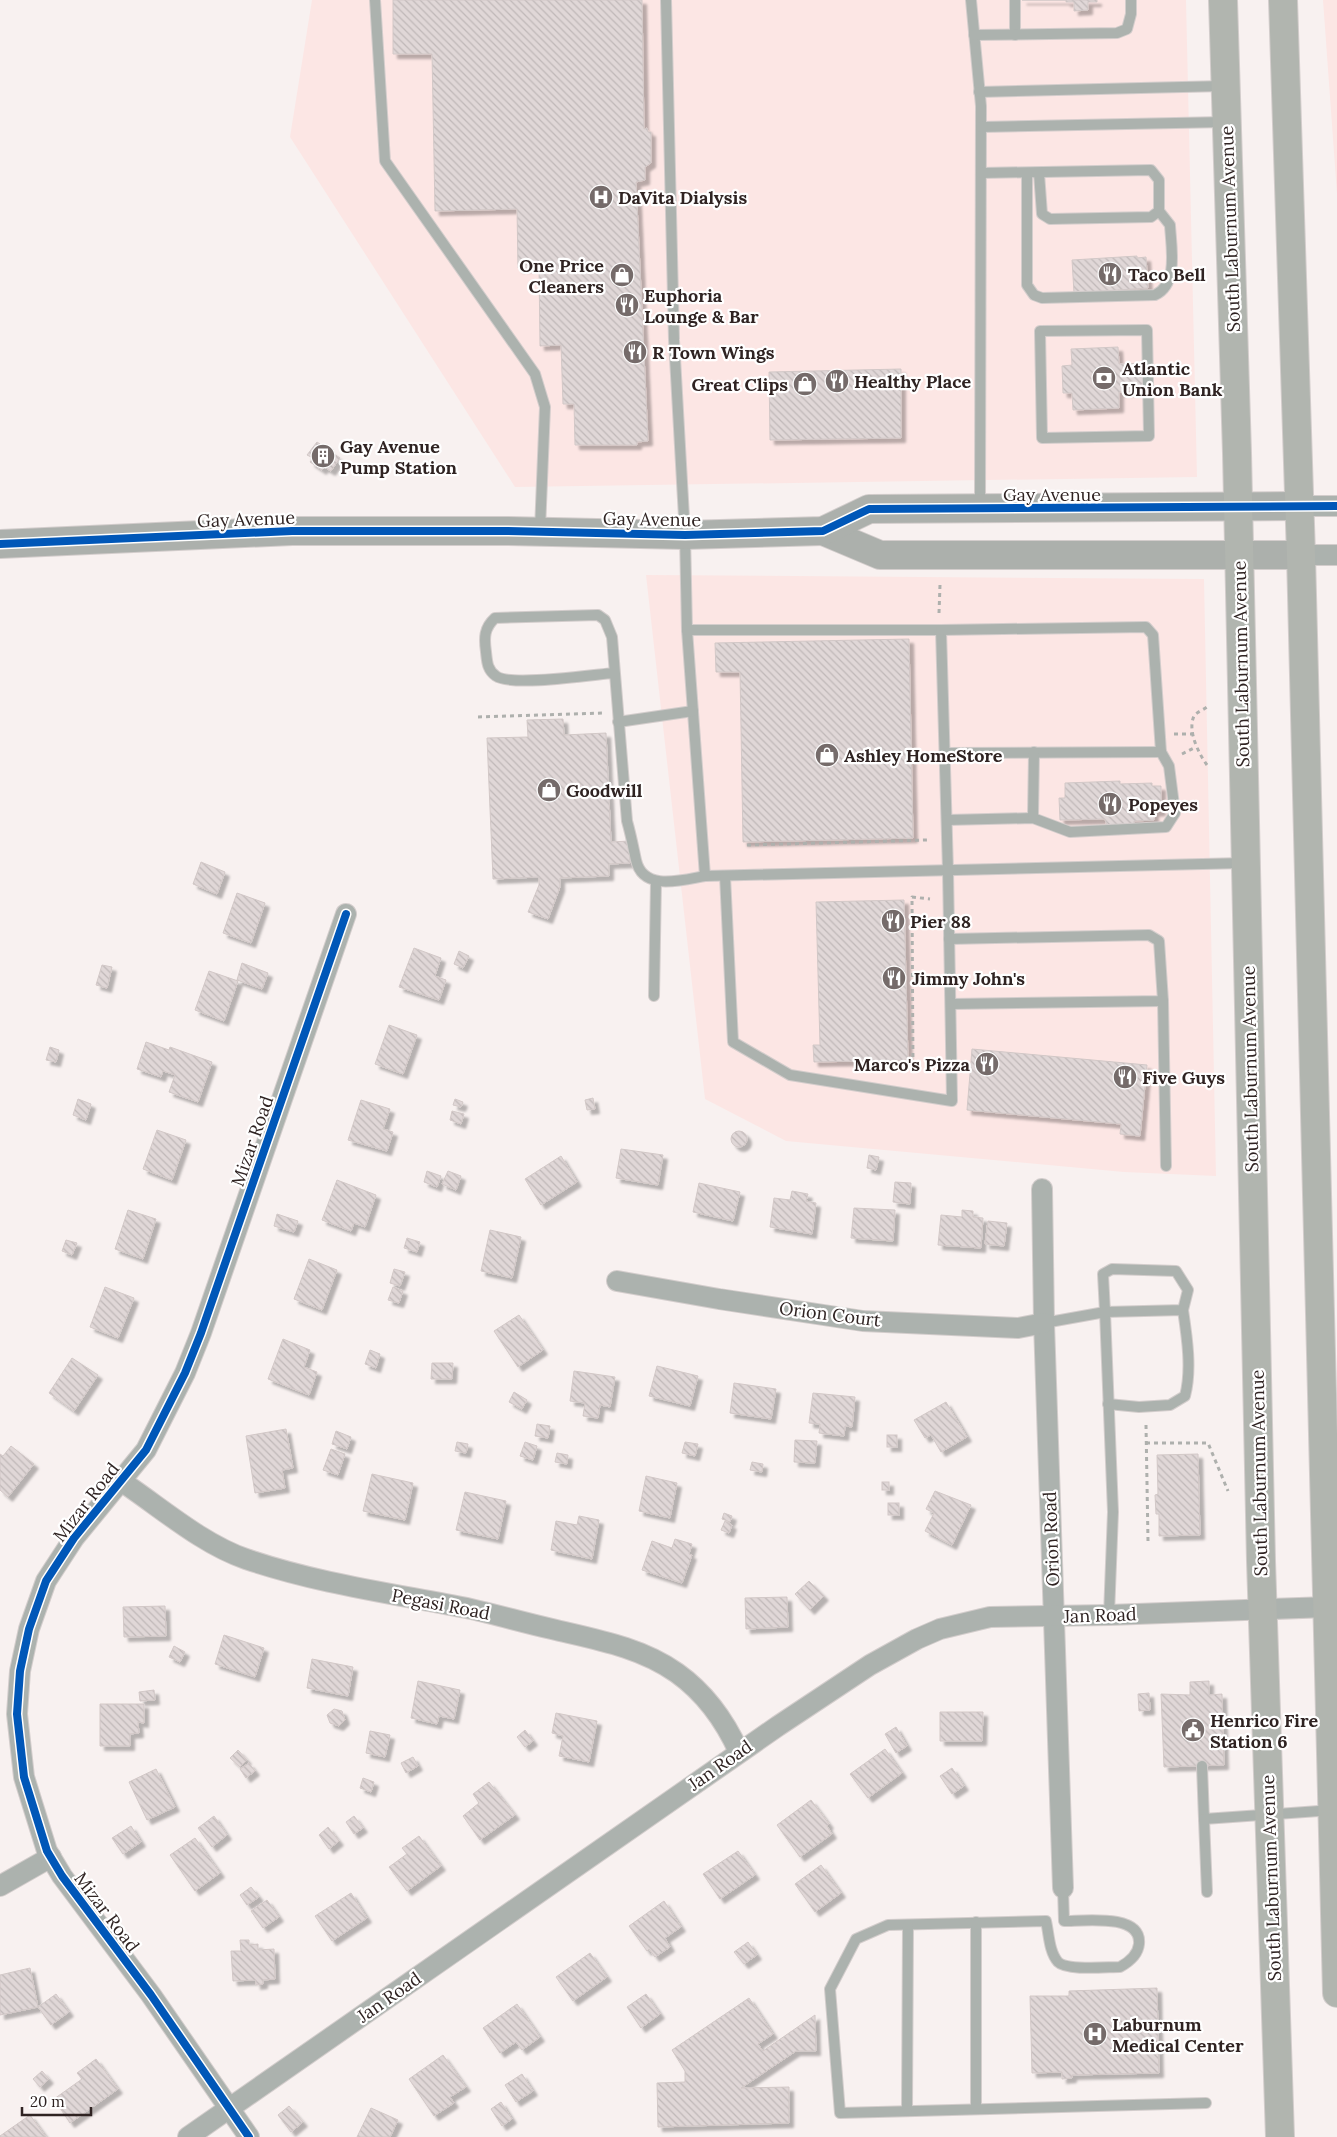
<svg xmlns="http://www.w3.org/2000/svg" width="1337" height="2137" font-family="Lora,serif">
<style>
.built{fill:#fce6e4}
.building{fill:url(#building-back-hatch);stroke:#d2c8c7;filter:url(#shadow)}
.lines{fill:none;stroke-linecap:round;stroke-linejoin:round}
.lane-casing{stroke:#d3cdcc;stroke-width:12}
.street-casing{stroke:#d3cdcc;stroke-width:22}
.secondary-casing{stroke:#d3cdcc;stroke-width:30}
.primary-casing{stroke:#d3cdcc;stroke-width:30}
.path{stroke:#aeb0ad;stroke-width:3;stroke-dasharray:4 4;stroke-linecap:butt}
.lane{stroke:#acb2ae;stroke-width:10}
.street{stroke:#acb2ae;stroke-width:20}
.secondary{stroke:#acb0ac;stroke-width:28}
.primary{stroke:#b1b5af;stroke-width:28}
.cycleway-casing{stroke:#fff;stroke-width:11}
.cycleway{stroke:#0057b8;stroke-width:8}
.labels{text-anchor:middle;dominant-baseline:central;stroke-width:4.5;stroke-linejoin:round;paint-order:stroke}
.poi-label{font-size:18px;font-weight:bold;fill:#2f2322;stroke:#fff;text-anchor:start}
.street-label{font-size:18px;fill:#2f2322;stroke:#fff}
</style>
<defs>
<pattern id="building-back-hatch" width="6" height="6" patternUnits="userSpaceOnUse" patternTransform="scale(1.25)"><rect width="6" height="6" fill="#e0d7d7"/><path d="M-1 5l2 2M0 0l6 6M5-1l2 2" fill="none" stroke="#c0b8b8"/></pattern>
<filter id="shadow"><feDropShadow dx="4.5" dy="4.5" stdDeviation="1" flood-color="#0004"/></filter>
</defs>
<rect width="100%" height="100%" fill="#f8f1f0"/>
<g class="built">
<polygon points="312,0 1186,0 1197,477 515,487 290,137"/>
<polygon points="1323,0 1337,0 1337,194"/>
<polygon points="646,575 1204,579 1216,1176 1124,1172 786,1141 705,1099"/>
</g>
<g class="building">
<polygon points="393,0 642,0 644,129 647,128 648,132 651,132 651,163 645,167 645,180 636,182 648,441 637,442 637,445 575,445 574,404 563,404 561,345 540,346 539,267 518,268 517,209 435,211 432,54 393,54"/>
<polygon points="1022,0 1097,0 1097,2 1088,2 1088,10 1074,11 1074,2 1066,2 1066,0"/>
<polygon points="1137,256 1137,258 1146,257 1148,288 1074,293 1072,260"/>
<polygon points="1118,347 1119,364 1145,363 1146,391 1119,392 1119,408 1073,410 1072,393 1063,393 1062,366 1072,365 1071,349"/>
<polygon points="901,369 901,438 770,440 769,372"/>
<polygon points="317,442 340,458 331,471 324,467 322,470 310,462 313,458 307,455"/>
<polygon points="909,639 913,838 743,842 740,672 716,672 715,643"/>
<polygon points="563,719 564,735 606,733 611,842 629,841 630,863 609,864 609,876 560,878 560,887 548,919 528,912 539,885 539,877 493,879 487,738 528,737 527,720"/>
<polygon points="1120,781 1120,784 1152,783 1152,786 1161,786 1161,811 1154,812 1154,820 1134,821 1134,825 1107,826 1105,819 1060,820 1059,798 1065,798 1065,783"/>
<polygon points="201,862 225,872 217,894 193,884"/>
<polygon points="237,893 265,903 251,943 223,933"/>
<polygon points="904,900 908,1060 814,1062 813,1045 820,1045 816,902"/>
<polygon points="414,948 441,958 435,976 446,980 439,1000 399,987"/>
<polygon points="459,951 469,956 463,968 454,964"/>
<polygon points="242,963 268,973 262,989 237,980"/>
<polygon points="102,965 112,967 107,988 96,985"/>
<polygon points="209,971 238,981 224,1021 195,1010"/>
<polygon points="389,1025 417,1035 403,1074 375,1064"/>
<polygon points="146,1042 169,1050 170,1047 212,1062 198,1102 169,1092 175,1075 163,1071 161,1077 137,1069"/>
<polygon points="50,1047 59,1050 56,1062 46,1060"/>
<polygon points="972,1049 1147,1065 1140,1136 1120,1134 1121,1124 967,1110"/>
<polygon points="593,1098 595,1109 587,1110 585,1100"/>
<polygon points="78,1099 91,1104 86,1120 73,1115"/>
<polygon points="455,1099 463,1102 461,1107 453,1105"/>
<polygon points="361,1100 390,1109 383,1129 393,1132 387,1151 348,1140"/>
<polygon points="452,1111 464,1114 461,1124 450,1120"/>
<polygon points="157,1130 186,1140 172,1180 143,1169"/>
<circle cx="739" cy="1139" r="8"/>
<polygon points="621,1149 663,1155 658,1185 616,1178"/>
<polygon points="869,1155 879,1157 876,1170 867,1168"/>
<polygon points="561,1156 577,1182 541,1205 525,1179"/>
<polygon points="427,1171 441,1176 437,1187 424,1182"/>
<polygon points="448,1171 461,1176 456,1190 442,1184"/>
<polygon points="337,1180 376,1195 365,1227 354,1223 351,1231 322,1220"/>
<polygon points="895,1182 911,1183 910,1204 893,1202"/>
<polygon points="699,1183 740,1192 733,1221 693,1212"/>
<polygon points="792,1191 808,1194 806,1201 816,1203 812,1234 770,1227 774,1198 790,1200"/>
<polygon points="854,1208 895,1210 893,1241 851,1238"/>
<polygon points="128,1210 156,1219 143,1259 115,1249"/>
<polygon points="962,1210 973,1211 973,1217 983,1218 981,1248 938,1245 941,1215 962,1217"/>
<polygon points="277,1214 298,1221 294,1232 274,1226"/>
<polygon points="988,1221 1007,1223 1004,1246 985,1244"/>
<polygon points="490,1230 521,1237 512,1278 481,1271"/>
<polygon points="407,1238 420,1242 417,1252 404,1248"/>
<polygon points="66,1240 77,1243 72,1255 62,1251"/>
<polygon points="309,1259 337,1270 322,1310 294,1299"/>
<polygon points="394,1269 405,1272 400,1286 390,1283"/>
<polygon points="105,1287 134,1298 118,1338 90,1327"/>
<polygon points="393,1287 403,1291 399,1303 388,1300"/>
<polygon points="519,1315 543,1350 518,1367 494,1331"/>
<polygon points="283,1339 310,1350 304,1367 317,1372 309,1395 268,1379"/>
<polygon points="370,1350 380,1354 376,1368 365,1364"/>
<polygon points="72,1358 98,1375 74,1411 49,1393"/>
<polygon points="432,1363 453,1363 452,1379 431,1379"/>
<polygon points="657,1366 698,1376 690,1406 649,1396"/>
<polygon points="574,1371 615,1377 610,1407 600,1405 598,1418 583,1416 585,1403 570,1401"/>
<polygon points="734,1383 776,1389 771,1419 730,1413"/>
<polygon points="514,1392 527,1400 522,1409 509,1402"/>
<polygon points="813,1393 855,1397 852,1427 845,1426 844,1436 819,1433 820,1424 809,1423"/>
<polygon points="946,1402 967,1437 941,1452 931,1435 925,1438 914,1420"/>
<polygon points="537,1424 550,1426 548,1438 535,1436"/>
<polygon points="286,1429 293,1468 282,1470 285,1488 255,1493 246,1436"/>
<polygon points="336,1431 351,1437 347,1449 332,1444"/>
<rect x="887" y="1435" width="10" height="12"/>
<polygon points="795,1440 817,1441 815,1463 794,1462"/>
<polygon points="457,1442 468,1444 466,1453 455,1451"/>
<polygon points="525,1442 537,1446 533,1460 520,1456"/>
<polygon points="685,1442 698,1444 695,1456 682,1453"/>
<polygon points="11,1446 34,1464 8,1497 0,1490 0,1454 3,1456"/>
<polygon points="331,1449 345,1454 338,1475 323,1470"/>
<polygon points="557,1453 568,1455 567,1464 555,1462"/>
<polygon points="1198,1454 1200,1535 1159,1536 1159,1514 1156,1514 1155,1495 1158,1494 1157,1455"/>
<polygon points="752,1462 763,1464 762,1472 750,1470"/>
<polygon points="372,1474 413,1483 405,1520 363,1511"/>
<polygon points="646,1476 677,1483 670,1518 639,1511"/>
<rect x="882" y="1482" width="7" height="8"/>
<polygon points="935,1491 971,1505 952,1545 925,1531 934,1513 926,1509"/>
<polygon points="465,1492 506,1501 498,1539 456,1530"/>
<rect x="888" y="1503" width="11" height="12"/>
<polygon points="724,1513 732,1516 730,1522 722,1519"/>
<polygon points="579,1516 599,1520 592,1559 551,1550 556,1521 577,1525"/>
<polygon points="725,1521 732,1525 729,1533 721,1530"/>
<polygon points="675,1539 692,1544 689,1554 692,1555 682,1583 642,1570 652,1541 672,1548"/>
<polygon points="809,1581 824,1596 810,1610 795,1594"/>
<polygon points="787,1597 788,1627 746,1629 745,1598"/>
<polygon points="165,1606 166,1636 124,1637 123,1607"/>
<polygon points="224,1635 264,1648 255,1677 215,1664"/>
<polygon points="174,1646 185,1652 180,1662 169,1657"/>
<polygon points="312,1659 353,1667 348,1696 307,1688"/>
<polygon points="418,1681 460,1690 454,1719 439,1716 437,1724 411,1718"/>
<polygon points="1209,1681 1209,1695 1222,1694 1224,1765 1164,1767 1161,1694 1190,1695 1190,1682"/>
<polygon points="154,1690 155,1700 140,1701 139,1692"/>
<polygon points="1149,1693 1150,1710 1139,1711 1138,1694"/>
<polygon points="100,1704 144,1704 144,1723 138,1722 139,1733 130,1734 130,1746 100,1746"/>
<polygon points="334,1709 342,1711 345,1720 339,1726 330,1723 327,1715"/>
<polygon points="940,1712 983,1712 982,1741 940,1741"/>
<polygon points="556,1713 597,1721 589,1762 559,1756 563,1736 552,1733"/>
<polygon points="896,1727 907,1746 896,1753 885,1734"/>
<polygon points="525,1730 533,1741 525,1747 517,1737"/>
<polygon points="370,1731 390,1735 385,1757 366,1753"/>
<polygon points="885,1749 902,1773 868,1798 850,1774"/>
<polygon points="238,1750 247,1760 240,1767 230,1758"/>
<polygon points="413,1757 418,1766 406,1773 401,1763"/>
<polygon points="249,1763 255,1771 246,1778 240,1769"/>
<polygon points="952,1768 964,1786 952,1794 940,1776"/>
<polygon points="156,1769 175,1807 147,1820 129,1782"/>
<polygon points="363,1778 374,1782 371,1792 360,1788"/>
<polygon points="489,1782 515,1815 480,1840 463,1816 479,1803 473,1794"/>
<polygon points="811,1800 829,1824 827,1826 832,1834 800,1857 777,1825"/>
<polygon points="214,1816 227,1835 212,1847 198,1828"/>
<polygon points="354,1816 363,1828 354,1834 346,1822"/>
<polygon points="131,1826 141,1842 123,1854 112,1838"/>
<polygon points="328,1827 339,1841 329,1849 319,1835"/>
<polygon points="419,1836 441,1866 407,1891 389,1867 407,1854 402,1848"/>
<polygon points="195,1838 220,1873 195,1891 170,1855"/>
<polygon points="738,1851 755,1875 720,1899 703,1874"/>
<polygon points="821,1865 841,1893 815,1912 795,1884"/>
<polygon points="251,1887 259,1897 247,1905 240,1895"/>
<polygon points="351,1893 367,1918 332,1941 315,1916"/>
<polygon points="267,1900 279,1917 263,1928 251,1911"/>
<polygon points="664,1901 681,1927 665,1938 670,1947 655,1957 649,1949 647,1951 629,1926"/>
<polygon points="240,1940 249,1940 249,1945 258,1944 258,1950 274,1949 275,1979 263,1980 263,1984 256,1985 256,1980 233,1981 231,1951 241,1951"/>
<polygon points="748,1942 757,1955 744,1964 734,1952"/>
<polygon points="590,1953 607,1977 573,2001 556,1977"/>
<polygon points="30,1968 38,2007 0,2015 0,1975"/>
<polygon points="1157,1988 1159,2073 1072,2075 1072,2078 1062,2079 1062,2072 1032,2073 1030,1996 1069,1996 1069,1991"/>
<polygon points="56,1994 69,2012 51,2025 38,2007"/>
<polygon points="646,1994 660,2014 641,2028 627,2007"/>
<polygon points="749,1998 773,2034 758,2044 763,2051 815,2015 816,2051 796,2051 741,2088 789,2087 789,2123 658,2127 657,2083 685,2082 685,2071 672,2050"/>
<polygon points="517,2004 540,2037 522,2050 516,2042 500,2053 483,2028"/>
<polygon points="443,2055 466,2087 450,2097 454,2103 434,2116 409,2079"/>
<polygon points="96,2059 118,2089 70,2123 54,2099 82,2079 77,2073"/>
<polygon points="42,2071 49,2079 40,2087 33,2079"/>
<polygon points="522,2074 533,2091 516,2102 505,2085"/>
<polygon points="501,2102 512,2119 502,2126 491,2109"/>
<polygon points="289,2106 303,2122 291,2132 278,2115"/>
<polygon points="371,2108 398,2120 390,2137 357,2137"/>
<polygon points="30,2115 46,2137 0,2137 0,2136"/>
</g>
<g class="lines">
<g class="lane-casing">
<g id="lane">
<polyline points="375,0 385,161 535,374 545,407 540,530"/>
<polyline points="666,0 674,340 685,535 687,630 705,876 1244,863"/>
<polyline points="971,0 981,106 980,506"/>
<polyline points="1015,0 1015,35"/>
<polyline points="974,35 1117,33 1127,29 1131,14 1131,0"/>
<polyline points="979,92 1224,86"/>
<polyline points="981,127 1225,122"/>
<polyline points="981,173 1151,170 1159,180 1159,211 1151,217 1050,219 1042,214 1039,173"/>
<path d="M1027 173V285L1034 295 1042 298 1155 295C1179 284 1171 246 1170 225L1159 211"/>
<polygon points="1147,330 1149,436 1042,438 1040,331"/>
<polyline points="687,630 941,630 948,871 952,1101 790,1075 733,1042 725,876"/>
<polyline points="941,630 1146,627 1153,635 1161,752 1169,766 1175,813 1166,827 1070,832 1033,818 947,820"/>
<path d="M613 673C591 675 511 687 496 676 487 670 487 661 486 652 484 638 484 628 495 618L598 615 605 620 612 637 627 821C631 835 633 846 636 860 643 892 682 880 705 876"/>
<polyline points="618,722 693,711"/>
<polyline points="945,753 1161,752"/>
<polyline points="1033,818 1034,752"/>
<polyline points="949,939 1149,935 1159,941 1163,1001 951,1004"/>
<polyline points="654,996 656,881"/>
<polyline points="1163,1001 1166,1166"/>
<polyline points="1044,1323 1105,1312 1113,1512 1109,1615"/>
<path d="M1108 1404 1139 1407 1170 1405 1185 1396C1192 1370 1187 1337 1183 1310L1105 1312 1103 1274 1112 1269 1176 1271 1188 1290 1183 1310"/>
<polyline points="1202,1766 1204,1819 1333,1810"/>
<polyline points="1204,1819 1207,1892"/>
<path d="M1063 1888 1064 1921C1083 1921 1142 1913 1139 1944 1138 1955 1129 1962 1120 1967 1106 1967 1067 1971 1058 1962 1049 1952 1049 1934 1046 1921L888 1925 856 1939 830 1989 840 2113 1206 2103"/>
<polyline points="976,2109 976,1922"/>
<polyline points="907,2111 908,1925"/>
</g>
</g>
<g class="street-casing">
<g id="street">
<polyline points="1299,506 1337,506"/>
<polyline points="1301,555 1337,555"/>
<polyline points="1042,1189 1044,1323 1063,1888"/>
<polyline points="617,1281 719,1299 863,1321 1018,1328 1044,1323"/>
<path d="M121 1481C160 1507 202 1544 246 1559 319 1584 396 1594 471 1609 498 1615 525 1623 552 1629 594 1639 641 1647 677 1673 705 1693 725 1721 739 1752"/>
<polyline points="0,1886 51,1857"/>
<polyline points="188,2137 778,1726 870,1665 917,1639 940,1629 990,1617 1109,1615 1328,1607 1337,1609"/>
<polyline points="249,2137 151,1995 62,1876 47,1851 24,1777 17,1714 20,1671 29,1629 46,1581 74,1538 146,1450 185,1373 201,1333 346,914"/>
</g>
</g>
<g class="secondary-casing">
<g id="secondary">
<polyline points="823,531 880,555 1301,555"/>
<polyline points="0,544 292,531 508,531 685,535 823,531 869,509 1299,506"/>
</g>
</g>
<g class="primary-casing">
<g id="primary">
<polyline points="1223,0 1237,453 1261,1561 1280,2137"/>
<polyline points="1283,0 1301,555 1337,1993"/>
</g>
</g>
<g class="path">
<polyline points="939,613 940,585"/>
<polyline points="478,717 603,713"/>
<polyline points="1174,734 1194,734"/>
<polyline points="1182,754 1196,747"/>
<path d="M1207 765C1199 754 1187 731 1194 716 1197 712 1203 710 1207 707"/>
<polyline points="747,845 927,840"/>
<polyline points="913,1073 912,897 930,899"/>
<polyline points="1146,1425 1148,1541"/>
<polyline points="1146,1443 1208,1443 1228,1491"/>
</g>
<use href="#lane" class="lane"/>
<use href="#street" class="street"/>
<use href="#secondary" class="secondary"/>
<use href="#primary" class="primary"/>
<g class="cycleway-casing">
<g id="cycleway">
<polyline points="0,544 292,531 508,531 685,535 823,531 869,509 1337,506"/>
<polyline points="249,2137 151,1995 62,1876 47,1851 24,1777 17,1714 20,1671 29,1629 46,1581 74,1538 146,1450 185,1373 201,1333 346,914"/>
</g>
</g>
<use href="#cycleway" class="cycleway"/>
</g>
<defs>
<g id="hospital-disc" transform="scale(1.25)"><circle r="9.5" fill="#756b6a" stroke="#fff"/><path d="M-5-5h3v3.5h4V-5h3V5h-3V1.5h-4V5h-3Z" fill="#fff"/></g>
<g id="restaurant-disc" transform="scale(1.25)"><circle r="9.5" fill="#756b6a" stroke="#fff"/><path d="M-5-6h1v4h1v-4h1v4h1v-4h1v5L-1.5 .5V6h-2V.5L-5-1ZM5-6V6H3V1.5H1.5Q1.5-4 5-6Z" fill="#fff"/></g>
<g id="shop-disc" transform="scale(1.25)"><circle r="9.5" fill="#756b6a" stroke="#fff"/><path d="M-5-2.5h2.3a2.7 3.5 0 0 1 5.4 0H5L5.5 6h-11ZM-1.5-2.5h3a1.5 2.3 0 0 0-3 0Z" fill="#fff"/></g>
<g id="bank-disc" transform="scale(1.25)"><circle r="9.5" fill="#756b6a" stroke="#fff"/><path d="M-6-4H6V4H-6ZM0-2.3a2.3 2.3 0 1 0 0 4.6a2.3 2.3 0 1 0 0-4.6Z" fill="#fff"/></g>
<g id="building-disc" transform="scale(1.25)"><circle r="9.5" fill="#756b6a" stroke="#fff"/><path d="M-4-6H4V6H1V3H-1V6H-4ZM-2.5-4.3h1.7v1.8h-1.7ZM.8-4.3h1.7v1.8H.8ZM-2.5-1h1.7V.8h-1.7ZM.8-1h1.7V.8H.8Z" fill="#fff"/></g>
<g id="civic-disc" transform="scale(1.25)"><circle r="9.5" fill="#756b6a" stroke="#fff"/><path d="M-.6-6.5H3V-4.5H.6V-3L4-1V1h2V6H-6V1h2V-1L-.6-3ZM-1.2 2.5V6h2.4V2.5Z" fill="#fff"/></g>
</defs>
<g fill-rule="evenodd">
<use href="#hospital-disc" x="601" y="197"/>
<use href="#restaurant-disc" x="1110" y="274"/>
<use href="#shop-disc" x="622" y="275"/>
<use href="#restaurant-disc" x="627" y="305"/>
<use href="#restaurant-disc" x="635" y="352"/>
<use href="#bank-disc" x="1104" y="378"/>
<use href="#restaurant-disc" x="837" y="381"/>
<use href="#shop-disc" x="805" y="384"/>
<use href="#building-disc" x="323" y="456"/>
<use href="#shop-disc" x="827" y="755"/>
<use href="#shop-disc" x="549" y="790"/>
<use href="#restaurant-disc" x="1110" y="804"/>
<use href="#restaurant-disc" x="893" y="921"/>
<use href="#restaurant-disc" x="894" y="978"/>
<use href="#restaurant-disc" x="987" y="1064"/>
<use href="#restaurant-disc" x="1125" y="1077"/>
<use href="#civic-disc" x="1193" y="1730"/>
<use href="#hospital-disc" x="1095" y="2034"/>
</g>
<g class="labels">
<g class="poi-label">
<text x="618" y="197">DaVita Dialysis</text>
<text x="604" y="265" text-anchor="end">One Price<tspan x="604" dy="21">Cleaners</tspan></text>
<text x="1128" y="274">Taco Bell</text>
<text x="644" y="295">Euphoria<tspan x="644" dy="21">Lounge &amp; Bar</tspan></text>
<text x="652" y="352">R Town Wings</text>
<text x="1122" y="368">Atlantic<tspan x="1122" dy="21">Union Bank</tspan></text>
<text x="854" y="381">Healthy Place</text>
<text x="788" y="384" text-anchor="end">Great Clips</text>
<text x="340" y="446">Gay Avenue<tspan x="340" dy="21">Pump Station</tspan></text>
<text x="844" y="755">Ashley HomeStore</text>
<text x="566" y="790">Goodwill</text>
<text x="1128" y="804">Popeyes</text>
<text x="910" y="921">Pier 88</text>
<text x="912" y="978">Jimmy John's</text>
<text x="970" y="1064" text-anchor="end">Marco's Pizza</text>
<text x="1142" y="1077">Five Guys</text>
<text x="1210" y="1720">Henrico Fire<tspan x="1210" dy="21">Station 6</tspan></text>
<text x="1112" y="2024">Laburnum<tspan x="1112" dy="21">Medical Center</tspan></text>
</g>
<g class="street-label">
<text transform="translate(1230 229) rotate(-92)">South Laburnum Avenue</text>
<text x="1052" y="494">Gay Avenue</text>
<text transform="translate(246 519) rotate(-2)">Gay Avenue</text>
<text transform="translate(652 519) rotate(1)">Gay Avenue</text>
<text transform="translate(1241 664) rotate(-91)">South Laburnum Avenue</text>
<text transform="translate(1250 1069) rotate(-91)">South Laburnum Avenue</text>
<text transform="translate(252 1141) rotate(-71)">Mizar Road</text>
<text transform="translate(830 1314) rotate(7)">Orion Court</text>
<text transform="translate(1259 1473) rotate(-91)">South Laburnum Avenue</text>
<text transform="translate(86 1502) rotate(-52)">Mizar Road</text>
<text transform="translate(1051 1539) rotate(-92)">Orion Road</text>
<text transform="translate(441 1604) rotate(11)">Pegasi Road</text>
<text transform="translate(1100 1615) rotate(-2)">Jan Road</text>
<text transform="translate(720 1765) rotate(-35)">Jan Road</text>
<text transform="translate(1271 1878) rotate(-92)">South Laburnum Avenue</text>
<text transform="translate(107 1912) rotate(53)">Mizar Road</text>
<text transform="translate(389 1997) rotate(-35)">Jan Road</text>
</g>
</g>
<path d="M22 2107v8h69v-8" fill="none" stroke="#2f2322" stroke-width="2.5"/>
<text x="30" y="2107" font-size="15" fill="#2f2322" stroke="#ffffff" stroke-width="4" paint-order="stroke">20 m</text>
</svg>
